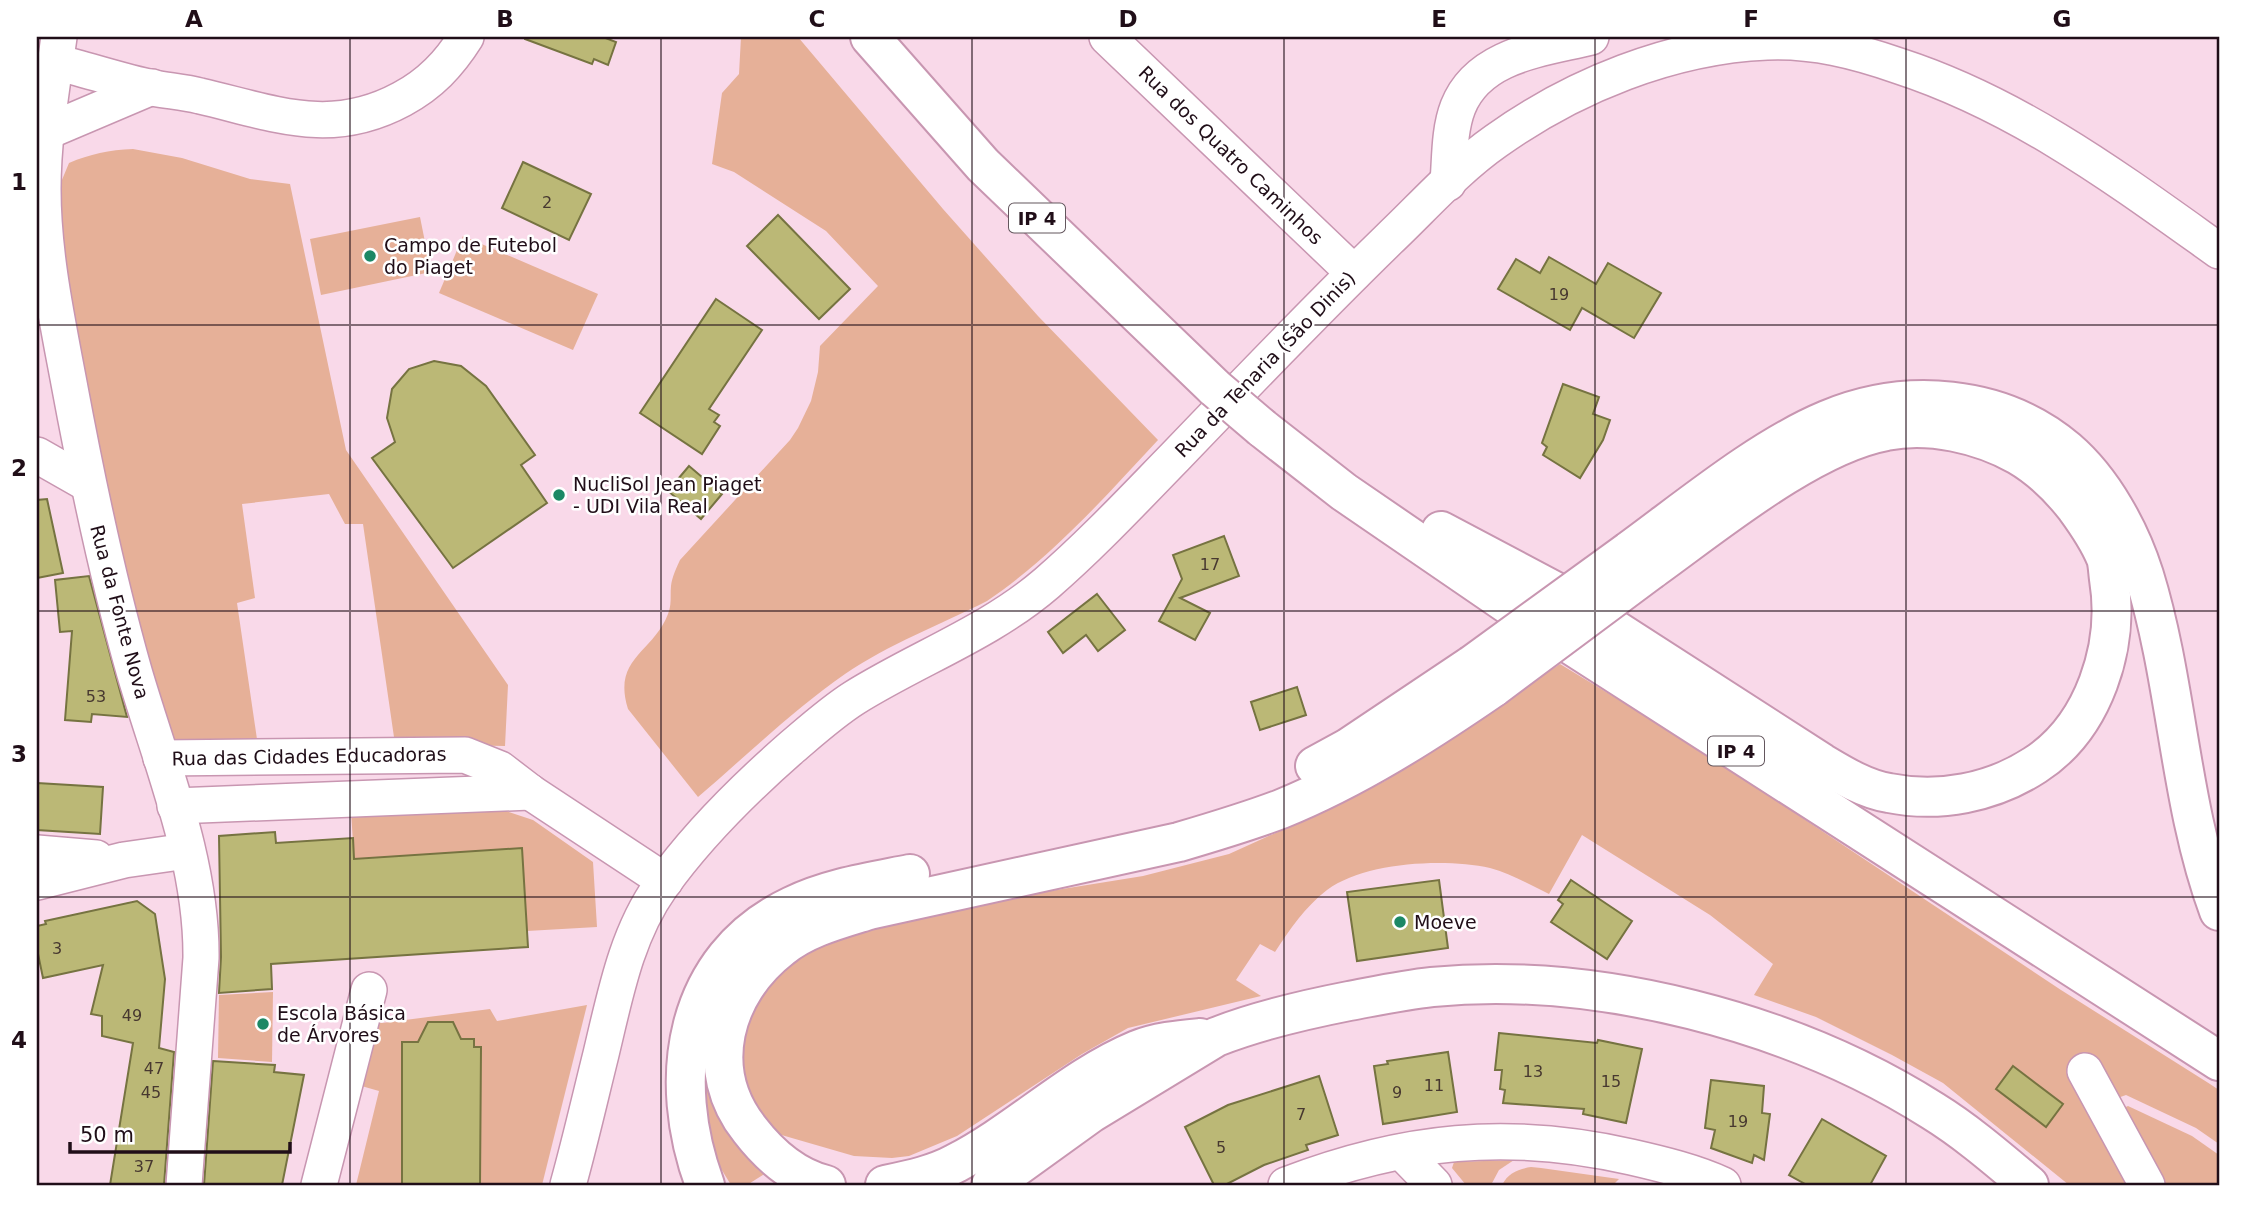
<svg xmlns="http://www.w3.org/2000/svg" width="2256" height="1222" font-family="'DejaVu Sans',sans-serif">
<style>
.green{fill:#e6b098}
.building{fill:#bbb876;stroke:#767341;stroke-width:2}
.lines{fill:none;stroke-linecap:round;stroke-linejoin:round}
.minor-casing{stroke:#c896b1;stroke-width:38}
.major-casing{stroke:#c896b1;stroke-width:42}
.highway-casing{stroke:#c896b1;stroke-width:42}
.minor{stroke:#fff;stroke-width:35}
.major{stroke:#fff;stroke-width:38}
.highway{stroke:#fff;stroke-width:38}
.highway-bridge-casing{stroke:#c896b1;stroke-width:42;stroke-linecap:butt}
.highway-bridge{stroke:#fff;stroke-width:38}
.grid{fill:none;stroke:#200e18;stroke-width:2;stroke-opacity:0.55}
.poi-dot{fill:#1c8865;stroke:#fff;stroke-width:2.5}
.labels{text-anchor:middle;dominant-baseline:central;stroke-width:5;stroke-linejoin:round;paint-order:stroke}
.number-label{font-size:16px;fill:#473830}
.shield{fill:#fff;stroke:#63565d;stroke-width:2}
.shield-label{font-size:18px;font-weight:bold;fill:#200e18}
.street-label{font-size:19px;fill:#200e18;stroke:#fff}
.poi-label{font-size:19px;fill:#200e18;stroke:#fff;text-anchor:start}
.neatline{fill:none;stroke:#200e18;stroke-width:2.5}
.grid-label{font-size:23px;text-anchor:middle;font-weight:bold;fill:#200e18}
</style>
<rect width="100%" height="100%" fill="#f9d9e9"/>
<g class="green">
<path d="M741 37H798L943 209 1038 316 1158 440C1105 497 1052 557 987 601 940 625 889 644 845 674 792 711 746 756 698 797L628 709C612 658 653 653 668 614 672 604 670 596 671 586 672 577 676 569 680 560L790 440 798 428 811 401 818 372 820 346 878 286 826 231 734 172 712 164 722 93 739 74Z"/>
<path d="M133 149 182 158 250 179 290 184 346 450 508 685 505 746 395 744 363 524H345L329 494 242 504 255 598 237 603 258 746 168 745 106 516 54 199 69 163C90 154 109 150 133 149Z"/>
<polygon points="420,217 431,272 321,295 310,239"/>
<polygon points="463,236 598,294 573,350 439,293"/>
<path d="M1560 664 1685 740 2061 990 2210 1084 2219 1090V1144L2196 1128 2126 1095 2112 1100 2134 1185H2069L1943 1083 1892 1055 1816 1017 1754 995 1773 964 1710 915 1582 835 1549 894C1530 885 1510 873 1490 868 1444 858 1365 862 1327 890 1305 907 1290 929 1275 952L1260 944 1236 980 1261 996 1128 1028 1082 1054 957 1136 909 1156 892 1158 854 1156 778 1134 747 1101 740 1066 742 1030 759 994 782 966 820 944 864 927 1019 896 1143 876 1229 854 1333 807 1385 781Z"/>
<polygon points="351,811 506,811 533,820 593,862 597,927 527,931 521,848 354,859"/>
<polygon points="273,992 272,1062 218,1058 219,995"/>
<polygon points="587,1005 542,1185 356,1185 379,1091 358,1085 373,1022 382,1023 490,1009 497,1021"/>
<polygon points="703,1060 711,1094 769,1171 747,1185 731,1185 720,1167 707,1133"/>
<polygon points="2128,1106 2192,1136 2219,1155 2219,1185 2157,1185 2117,1111"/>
<polygon points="1514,1160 1499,1170 1491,1185 1466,1185 1452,1168 1454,1162"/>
<path d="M1531 1167 1541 1168 1619 1179 1613 1185H1502C1508 1173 1518 1169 1531 1167Z"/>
</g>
<g class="building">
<polygon points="525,37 603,37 616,42 608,65 594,59 592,64 525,39"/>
<polygon points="523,162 591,194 569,240 502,208"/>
<polygon points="778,215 850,289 819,319 747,246"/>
<polygon points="1549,257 1596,284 1608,263 1661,293 1634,338 1582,308 1570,330 1498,289 1516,259 1540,273"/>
<polygon points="716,299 762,330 709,409 719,415 714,422 720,426 702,454 640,413"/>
<polygon points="434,361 461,366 486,386 535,455 521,465 547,503 453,568 372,458 395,442 387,418 392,389 409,369"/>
<polygon points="1563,384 1599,397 1593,414 1610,420 1603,440 1580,478 1543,455 1547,447 1542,443"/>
<polygon points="689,466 722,494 701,519 668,491"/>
<polygon points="47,499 63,573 37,578 37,500"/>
<polygon points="1224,536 1239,576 1180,598 1210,613 1195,640 1159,621 1182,579 1173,555"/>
<polygon points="89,576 127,717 92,714 91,722 65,720 72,631 60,632 55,580"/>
<polygon points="1097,594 1125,630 1098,651 1086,635 1063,653 1048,632"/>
<polygon points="1297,687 1306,715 1260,730 1251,702"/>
<polygon points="37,783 103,787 100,834 37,830"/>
<polygon points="275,832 276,843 353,838 354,859 522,848 528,947 271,964 272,989 219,993 221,957 219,836"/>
<polygon points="1439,880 1448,948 1357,961 1347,892"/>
<polygon points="1571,880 1632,921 1607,959 1551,922 1563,904 1558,900"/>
<polygon points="137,901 155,914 165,979 159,1048 174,1052 164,1185 110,1185 133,1043 102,1036 102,1016 91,1014 103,965 43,978 37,949 37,926 46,924 45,921"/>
<polygon points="428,1022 453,1022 461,1039 474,1039 474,1047 481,1047 480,1185 402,1185 402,1042 418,1042"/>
<polygon points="1499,1033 1597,1043 1598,1040 1642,1049 1626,1123 1583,1114 1584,1109 1503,1103 1505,1090 1500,1089 1502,1070 1495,1070"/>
<polygon points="1448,1052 1457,1112 1383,1124 1374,1066 1388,1064 1387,1061"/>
<polygon points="213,1061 275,1065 274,1072 304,1075 282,1185 204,1185"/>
<polygon points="2013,1066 2063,1104 2046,1127 1996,1089"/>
<polygon points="1319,1076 1338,1135 1306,1145 1308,1150 1264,1165 1225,1185 1214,1185 1185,1127 1228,1105"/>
<polygon points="1711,1080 1764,1086 1762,1113 1770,1114 1764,1160 1754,1155 1752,1163 1711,1148 1715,1130 1705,1128"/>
<polygon points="1822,1119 1886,1156 1870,1185 1807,1185 1789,1175"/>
</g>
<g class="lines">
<g class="minor-casing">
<g id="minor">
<path d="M59 37C52 87 43 138 43 189 43 254 57 319 69 383 87 480 107 576 134 671 161 764 202 860 201 958L184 1185"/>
<polyline points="1107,37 1354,273"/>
<path d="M55 62C88 70 120 81 153 88 169 91 185 92 200 96 274 113 330 138 402 99 430 84 449 64 466 37"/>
<polyline points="46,132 152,87"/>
<path d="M1448 183C1450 158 1449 130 1458 107 1479 54 1543 49 1591 37"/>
<polyline points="37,455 88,484"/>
<polyline points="161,758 465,755 500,769 530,792 665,881"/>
<polyline points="175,806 530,792"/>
<polyline points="37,853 96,858"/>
<polyline points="37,882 124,860 187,851"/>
<polyline points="2085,1071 2147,1185"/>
<polyline points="1402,1152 1434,1185"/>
<polyline points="319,1185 369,990"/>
<path d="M568 1185C580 1142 590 1098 601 1054 615 996 626 935 661 886 698 834 744 789 792 747 812 730 832 712 854 698 918 658 989 633 1047 583 1092 544 1133 500 1175 457 1245 384 1315 311 1388 240 1423 207 1456 169 1496 141 1573 86 1671 46 1767 42 1813 40 1856 51 1899 66 2019 105 2118 179 2219 251"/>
<path d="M1286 1185C1403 1140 1508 1129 1631 1157 1662 1164 1695 1172 1723 1185"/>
</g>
</g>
<g class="major-casing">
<g id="major">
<path d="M885 1185C909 1180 934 1175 956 1163 1018 1131 1072 1077 1137 1050 1157 1042 1179 1040 1200 1038"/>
<path d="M991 1185 1091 1113 1216 1037C1259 1020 1303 1010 1349 1001 1376 996 1404 990 1432 987 1597 971 1793 1022 1933 1111 1967 1132 1998 1159 2029 1185"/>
</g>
</g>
<g class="highway-casing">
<g id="highway">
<polyline points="870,37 983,165 1215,388"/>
<polyline points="1262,428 1344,492 1509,605 2219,1061"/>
<path d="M1441 531 1558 593 1822 763C1842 775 1865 789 1889 793 1939 803 1992 793 2035 765 2094 727 2120 646 2109 579 2108 572 2108 564 2106 558 2099 541 2087 523 2076 508 2059 486 2042 469 2018 455 1980 434 1929 422 1886 431 1810 445 1714 525 1651 570"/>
<path d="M1629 551C1688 508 1760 448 1827 420 1905 387 2001 394 2067 450 2103 481 2130 531 2144 575 2178 685 2179 803 2219 911"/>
<polyline points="1315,766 1348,748 1472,665"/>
<path d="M705 1185C666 1080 682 958 792 906 829 888 870 882 910 874"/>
<path d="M826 1185C794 1177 770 1156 750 1130 702 1070 723 993 781 948 805 928 840 919 869 910L1179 842C1213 832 1247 822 1281 809 1357 778 1427 733 1494 687"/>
</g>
</g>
<use href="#minor" class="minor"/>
<use href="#major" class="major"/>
<use href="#highway" class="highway"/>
<g class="highway-bridge-casing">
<g id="highway-bridge">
<polyline points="1215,388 1262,428"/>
<polyline points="1472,665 1629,551"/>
<polyline points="1494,687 1651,570"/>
</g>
</g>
<use href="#highway-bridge" class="highway-bridge"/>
</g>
<path class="grid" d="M350 37V1185M661 37V1185M972 37V1185M1284 37V1185M1595 37V1185M1906 37V1185M37 325H2219M37 611H2219M37 897H2219"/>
<g class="poi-dot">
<circle cx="370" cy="256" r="7"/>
<circle cx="559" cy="495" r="7"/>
<circle cx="1400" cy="922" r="7"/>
<circle cx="263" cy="1024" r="7"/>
</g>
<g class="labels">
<g class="number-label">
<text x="547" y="202">2</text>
<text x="1559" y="294">19</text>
<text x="1210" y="564">17</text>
<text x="96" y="696">53</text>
<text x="57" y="948">3</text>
<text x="132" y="1015">49</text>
<text x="154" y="1068">47</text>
<text x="1533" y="1071">13</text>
<text x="1611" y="1081">15</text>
<text x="1434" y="1085">11</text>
<text x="151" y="1092">45</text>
<text x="1397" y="1092">9</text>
<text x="1301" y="1114">7</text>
<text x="1738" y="1121">19</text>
<text x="1221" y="1147">5</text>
<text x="144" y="1166">37</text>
</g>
<g class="shield">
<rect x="1009" y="203.5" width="56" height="29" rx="5"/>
<rect x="1708" y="736.5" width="56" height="29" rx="5"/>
</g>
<g class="shield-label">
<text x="1037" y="218">IP 4</text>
<text x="1736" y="751">IP 4</text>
</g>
<g class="street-label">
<text transform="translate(1231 155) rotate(44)">Rua dos Quatro Caminhos</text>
<text transform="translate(1265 364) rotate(-46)">Rua da Tenaria (São Dinis)</text>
<text transform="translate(120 612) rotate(75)">Rua da Fonte Nova</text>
<text transform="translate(309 756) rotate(-1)">Rua das Cidades Educadoras</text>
</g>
<g class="poi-label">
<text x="384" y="245">Campo de Futebol<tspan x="384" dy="22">do Piaget</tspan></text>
<text x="573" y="484">NucliSol Jean Piaget<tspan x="573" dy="22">- UDI Vila Real</tspan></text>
<text x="1414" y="922">Moeve</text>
<text x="277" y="1013">Escola Básica<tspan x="277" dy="22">de Árvores</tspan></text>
</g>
</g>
<rect width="2256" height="1222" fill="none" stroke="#ffffff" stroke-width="77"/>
<path d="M70 1142v10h220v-10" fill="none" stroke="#200e18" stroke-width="3.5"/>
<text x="80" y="1142" font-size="21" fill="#200e18" stroke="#ffffff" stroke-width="5" paint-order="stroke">50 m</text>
<rect x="38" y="38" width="2180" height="1146" class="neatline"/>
<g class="grid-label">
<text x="194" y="27">A</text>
<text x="505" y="27">B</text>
<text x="817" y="27">C</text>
<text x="1128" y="27">D</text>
<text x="1439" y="27">E</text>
<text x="1751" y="27">F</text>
<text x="2062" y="27">G</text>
<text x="19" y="190">1</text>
<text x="19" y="476">2</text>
<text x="19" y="762">3</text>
<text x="19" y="1048">4</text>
</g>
</svg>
